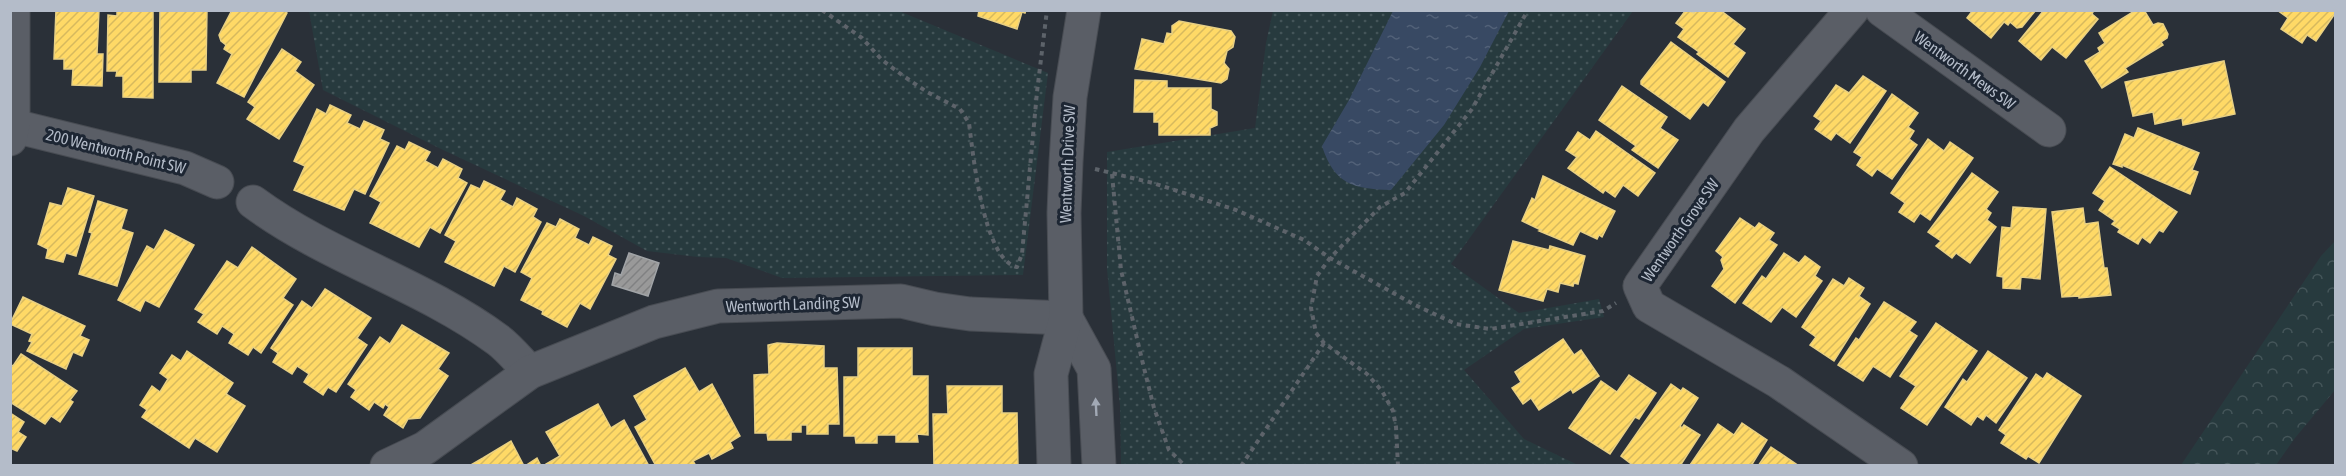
<svg xmlns="http://www.w3.org/2000/svg" width="2346" height="476" font-family="'Asap Condensed',sans-serif">
<style>
.forest{fill:url(#forest-crowns)}
.park{fill:url(#park-dots)}
.water{fill:url(#water-ripples)}
.homes{fill:url(#homes-hatch);stroke:#e8d084;stroke-width:1.5}
.industry{fill:url(#industry-hatch);stroke:#a1a4a7;stroke-width:1.5}
.lines{fill:none;stroke-linecap:round;stroke-linejoin:round}
.minor-casing{stroke:#484c53;stroke-width:35}
.path{stroke:#5d636a;stroke-width:4;stroke-dasharray:4.5 4.5;stroke-linecap:butt}
.minor{stroke:#5a5e66;stroke-width:33}
.oneway{fill:#a2a9b5}
.labels{text-anchor:middle;dominant-baseline:central;stroke-width:6;stroke-linejoin:round;paint-order:stroke}
.street-label{font-size:16px;fill:#b4bcc9;stroke:#1d2633}
</style>
<defs>
<pattern id="forest-crowns" width="20" height="18" patternUnits="userSpaceOnUse" patternTransform="scale(1.5)"><rect width="20" height="18" fill="#273a3e"/><path d="M2 6a3 3 0 1 1 6 0M12 15a3 3 0 1 1 6 0" fill="none" stroke="#445559"/></pattern>
<pattern id="park-dots" width="8" height="8" patternUnits="userSpaceOnUse" patternTransform="scale(1.5)"><rect width="8" height="8" fill="#273a3e"/><path d="M2 2h.1M6 6h.1" fill="none" stroke="#445559" stroke-width="1.8" stroke-linecap="round"/></pattern>
<pattern id="water-ripples" width="26" height="14" patternUnits="userSpaceOnUse" patternTransform="scale(1.5)"><rect width="26" height="14" fill="#384963"/><path d="M2 4q2-2 4 0t4 0M15 11q2-2 4 0t4 0" fill="none" stroke="#526178"/></pattern>
<pattern id="homes-hatch" width="6" height="6" patternUnits="userSpaceOnUse" patternTransform="scale(1.5)"><rect width="6" height="6" fill="#ffd966"/><path d="M-1 1l2-2M0 6l6-6M5 7l2-2" fill="none" stroke="#d7b95e"/></pattern>
<pattern id="industry-hatch" width="6" height="6" patternUnits="userSpaceOnUse" patternTransform="scale(1.5)"><rect width="6" height="6" fill="#999"/><path d="M-1 1l2-2M0 6l6-6M5 7l2-2" fill="none" stroke="#808182"/></pattern>
</defs>
<rect width="100%" height="100%" fill="#2a3038"/>
<polygon class="forest" points="2335,241 2335,390 2295,438 2276,465 2181,465 2321,256"/>
<g class="park">
<polygon points="309,11 899,11 1048,73 1023,275 782,278 726,258 698,257 647,251 584,216 441,149 323,90"/>
<polygon points="1273,11 1633,11 1451,264 1519,313 1599,299 1604,317 1524,329 1464,370 1524,439 1578,465 1121,465 1120,406 1107,269 1107,152 1255,128 1266,43"/>
</g>
<path class="water" d="M1393 11H1509L1480 67 1444 125 1391 190C1353 189 1334 184 1322 146L1349 100Z"/>
<g class="homes">
<polygon points="56,10 99,10 97,54 103,54 102,86 72,85 73,69 64,69 64,59 54,59"/>
<polygon points="117,10 153,10 153,98 123,97 123,76 116,76 117,71 107,71 108,15 117,16"/>
<polygon points="160,10 207,10 206,70 191,70 191,82 159,82"/>
<polygon points="232,10 283,10 287,13 244,97 217,83 232,54 224,49 226,45 221,41 219,35"/>
<polygon points="979,10 1026,10 1025,13 1022,12 1017,29 978,16"/>
<polygon points="1686,10 1694,13 1695,10 1720,10 1745,29 1733,44 1745,53 1728,77 1697,54 1699,52 1678,37 1684,29 1676,23"/>
<polygon points="2036,10 2022,27 2017,28 2010,22 2008,25 2004,22 1991,38 1967,18 1973,10"/>
<polygon points="2044,10 2094,10 2092,14 2098,19 2066,58 2052,47 2041,60 2019,41"/>
<polygon points="2136,10 2144,10 2153,25 2158,23 2163,24 2168,34 2167,38 2161,42 2163,45 2125,68 2128,72 2102,88 2085,61 2100,52 2098,48 2105,43 2099,33"/>
<polygon points="2277,10 2336,10 2336,12 2316,41 2307,35 2302,43 2281,29 2288,18"/>
<polygon points="1179,21 1231,31 1235,37 1233,47 1227,51 1224,63 1229,69 1227,79 1221,83 1135,69 1142,39 1164,44 1167,33 1172,34 1172,26"/>
<polygon points="1671,42 1725,82 1708,106 1703,102 1690,119 1641,84 1641,81"/>
<polygon points="282,49 301,62 295,71 314,85 279,139 247,119 255,107 248,102"/>
<polygon points="2224,61 2235,114 2183,125 2182,118 2155,124 2153,112 2133,116 2125,82"/>
<polygon points="1863,76 1886,91 1850,143 1836,133 1831,140 1815,129 1821,121 1814,116 1836,85 1849,93"/>
<polygon points="1135,80 1167,81 1167,88 1211,88 1211,109 1217,112 1217,125 1210,128 1210,135 1159,135 1159,122 1154,122 1154,112 1134,112"/>
<polygon points="1622,86 1667,117 1660,128 1678,140 1658,168 1632,150 1636,146 1599,120"/>
<polygon points="1892,94 1918,113 1908,127 1914,131 1909,139 1917,145 1892,179 1877,169 1872,176 1857,165 1862,157 1854,152"/>
<polygon points="330,105 351,115 347,123 360,129 364,121 384,130 380,139 389,143 365,194 354,189 344,210 294,190 305,166 294,161 317,109 326,114"/>
<polygon points="2138,128 2199,153 2192,170 2198,172 2190,194 2122,165 2122,167 2113,164 2125,134 2134,138"/>
<polygon points="1596,131 1655,173 1638,196 1623,185 1615,197 1605,190 1603,193 1568,168 1577,157 1566,150 1578,132 1590,140"/>
<polygon points="1928,139 1944,151 1950,142 1973,158 1930,220 1920,213 1914,222 1899,212 1905,203 1891,193"/>
<polygon points="409,142 430,152 425,161 438,168 443,159 462,169 458,178 467,183 440,233 430,227 419,247 370,223 381,202 370,196 397,146 405,150"/>
<polygon points="2110,167 2177,212 2163,232 2159,230 2150,243 2142,237 2138,244 2118,232 2120,229 2112,224 2115,221 2099,210 2105,201 2093,193"/>
<polygon points="1972,173 1998,192 1986,209 1991,213 1987,220 1996,227 1970,263 1956,253 1952,258 1936,246 1941,241 1928,232"/>
<polygon points="1543,176 1615,211 1602,237 1599,235 1597,239 1580,231 1573,245 1539,231 1541,230 1522,221 1532,198 1535,200"/>
<polygon points="484,181 505,191 500,200 513,207 517,198 537,209 533,217 541,222 515,272 504,266 494,286 445,262 456,241 445,235 471,185 480,189"/>
<polygon points="68,188 94,196 76,256 66,253 63,262 46,258 48,249 38,244 50,203 62,206"/>
<polygon points="98,201 127,210 121,229 133,233 117,286 79,274 92,233 89,232"/>
<polygon points="2013,207 2046,209 2040,279 2021,277 2020,289 2003,288 2003,277 1997,276 2002,227 2011,228"/>
<polygon points="2083,208 2085,224 2098,222 2104,268 2107,268 2111,295 2079,298 2079,296 2062,297 2052,212"/>
<polygon points="1740,218 1755,228 1759,223 1774,233 1769,240 1777,245 1735,303 1712,286 1724,269 1721,260 1723,257 1716,251"/>
<polygon points="560,219 579,229 575,238 589,245 593,237 612,246 608,255 616,259 590,309 580,303 567,327 542,314 543,311 521,300 532,278 521,272 547,223 556,227"/>
<polygon points="165,230 194,245 159,307 145,300 140,311 118,300 147,246 154,250"/>
<polygon points="1513,241 1549,250 1550,246 1585,256 1578,284 1574,283 1573,286 1560,283 1558,292 1547,289 1543,301 1499,290"/>
<polygon points="252,247 296,279 283,298 293,305 261,353 253,347 248,355 229,343 234,334 222,326 217,334 198,322 204,314 195,309 227,261 238,268"/>
<polygon points="1784,253 1799,263 1805,256 1820,267 1815,276 1822,281 1796,317 1782,307 1771,322 1743,303 1762,276 1766,279"/>
<polygon points="1849,278 1864,288 1859,296 1870,304 1834,361 1810,345 1816,337 1802,327 1833,279 1844,286"/>
<polygon points="325,289 371,318 357,338 367,345 336,392 328,387 323,395 304,382 309,374 297,366 292,374 273,362 278,353 271,348 302,301 312,308"/>
<polygon points="23,297 85,326 80,336 89,340 82,356 73,352 66,369 27,351 32,342 29,341 32,334 10,324"/>
<polygon points="1884,302 1916,322 1909,331 1917,336 1890,377 1873,366 1863,381 1838,365 1856,338 1859,340"/>
<polygon points="1936,323 1977,351 1927,425 1901,408 1916,386 1900,376"/>
<polygon points="402,325 449,353 438,369 448,376 420,418 408,419 403,428 384,415 389,407 385,404 383,408 374,402 369,410 351,397 356,390 348,384 380,337 390,344"/>
<polygon points="1563,339 1574,355 1581,350 1599,376 1573,393 1571,389 1539,410 1531,398 1523,404 1512,388 1521,382 1515,372"/>
<polygon points="777,343 824,346 824,368 837,368 839,424 828,424 828,434 807,434 807,425 801,425 801,432 791,432 791,440 768,440 767,433 755,433 754,375 769,374 768,345"/>
<polygon points="858,348 912,348 912,376 928,376 928,435 917,434 918,442 896,442 896,435 877,435 877,443 856,443 855,436 844,436 844,377 858,377"/>
<polygon points="187,351 233,383 226,394 245,406 217,452 195,438 189,448 142,417 147,410 140,405 152,386 160,392 168,379 160,373 172,355 181,361"/>
<polygon points="1988,351 2027,378 1996,423 1986,415 1983,420 1977,416 1971,425 1945,407 1963,379 1967,382"/>
<polygon points="21,354 77,391 70,400 73,402 60,422 51,416 45,424 10,402 10,364 13,366"/>
<polygon points="685,368 699,392 712,384 740,436 730,442 733,448 712,459 709,453 693,461 696,466 656,466 635,427 647,420 634,396"/>
<polygon points="2047,373 2081,396 2039,463 2028,456 2026,459 2001,443 2006,435 1999,430 2036,374 2043,379"/>
<polygon points="1629,375 1656,393 1639,419 1635,417 1610,454 1569,428 1601,381 1617,392"/>
<polygon points="1671,384 1681,391 1683,388 1698,398 1680,426 1682,428 1684,425 1700,435 1680,466 1634,466 1621,456"/>
<polygon points="947,386 1002,386 1002,413 1017,413 1018,466 934,466 933,414 948,414"/>
<polygon points="598,404 611,428 624,420 649,466 547,466 546,464 560,456 546,432"/>
<polygon points="10,413 24,422 18,432 26,437 17,451 10,448"/>
<polygon points="1742,423 1767,440 1751,466 1690,465 1718,424 1734,435"/>
<polygon points="511,441 524,466 469,466 483,458"/>
<polygon points="1771,447 1799,466 1758,466"/>
<polygon points="537,458 541,466 525,466"/>
</g>
<polygon class="industry" points="629,253 659,263 648,296 612,285 615,273 621,275"/>
<g class="lines">
<g class="minor-casing">
<g id="minor">
<polyline points="1852,10 1749,130 1640,286 1649,306 1779,382 1901,466"/>
<polyline points="1882,10 2049,130"/>
<polyline points="10,125 185,168 217,182"/>
<polyline points="10,139 13,125 13,10"/>
<path d="M253 202C329 258 422 284 498 340 510 349 520 362 530 372"/>
<polyline points="1066,318 1094,369 1099,466"/>
<polyline points="387,466 425,448 530,372 654,322 718,306 901,301 935,309 970,314 1066,318"/>
<polyline points="1054,466 1051,374 1066,318 1064,213 1066,162 1070,97 1084,10"/>
</g>
</g>
<g class="path">
<path d="M822 10 862 38 882 60 902 75 927 92 960 109 969 123C973 153 983 260 1017 267L1022 254 1037 92 1047 10"/>
<polyline points="1095,169 1153,183 1236,210 1304,240 1330,258 1415,305 1456,324 1490,329 1603,311 1616,303"/>
<polyline points="1112,174 1121,270 1143,364 1154,408 1169,450 1185,466"/>
<polyline points="1241,466 1324,343"/>
<polyline points="1398,466 1396,427 1393,411 1382,391 1367,374 1324,343 1316,333 1311,308 1317,276 1330,258 1380,207 1405,193 1472,109 1528,10"/>
</g>
<use href="#minor" class="minor"/>
</g>
<defs><path id="oneway-solid" d="M-6-.8H1V-3.2L6.5 0L1 3.2V.8H-6Z" transform="scale(1.5)"/></defs>
<use class="oneway" href="#oneway-solid" transform="translate(1096 407) rotate(-93)"/>
<g class="labels">
<g class="street-label">
<text transform="translate(1965 70) rotate(36)">Wentworth Mews SW</text>
<text transform="translate(116 151) rotate(14)">200 Wentworth Point SW</text>
<text transform="translate(1067 164) rotate(-88)">Wentworth Drive SW</text>
<text transform="translate(1680 230) rotate(-55)">Wentworth Grove SW</text>
<text transform="translate(793 304) rotate(-2)">Wentworth Landing SW</text>
</g>
</g>
<rect width="2346" height="476" fill="none" stroke="#b4bcc9" stroke-width="24"/>
</svg>
